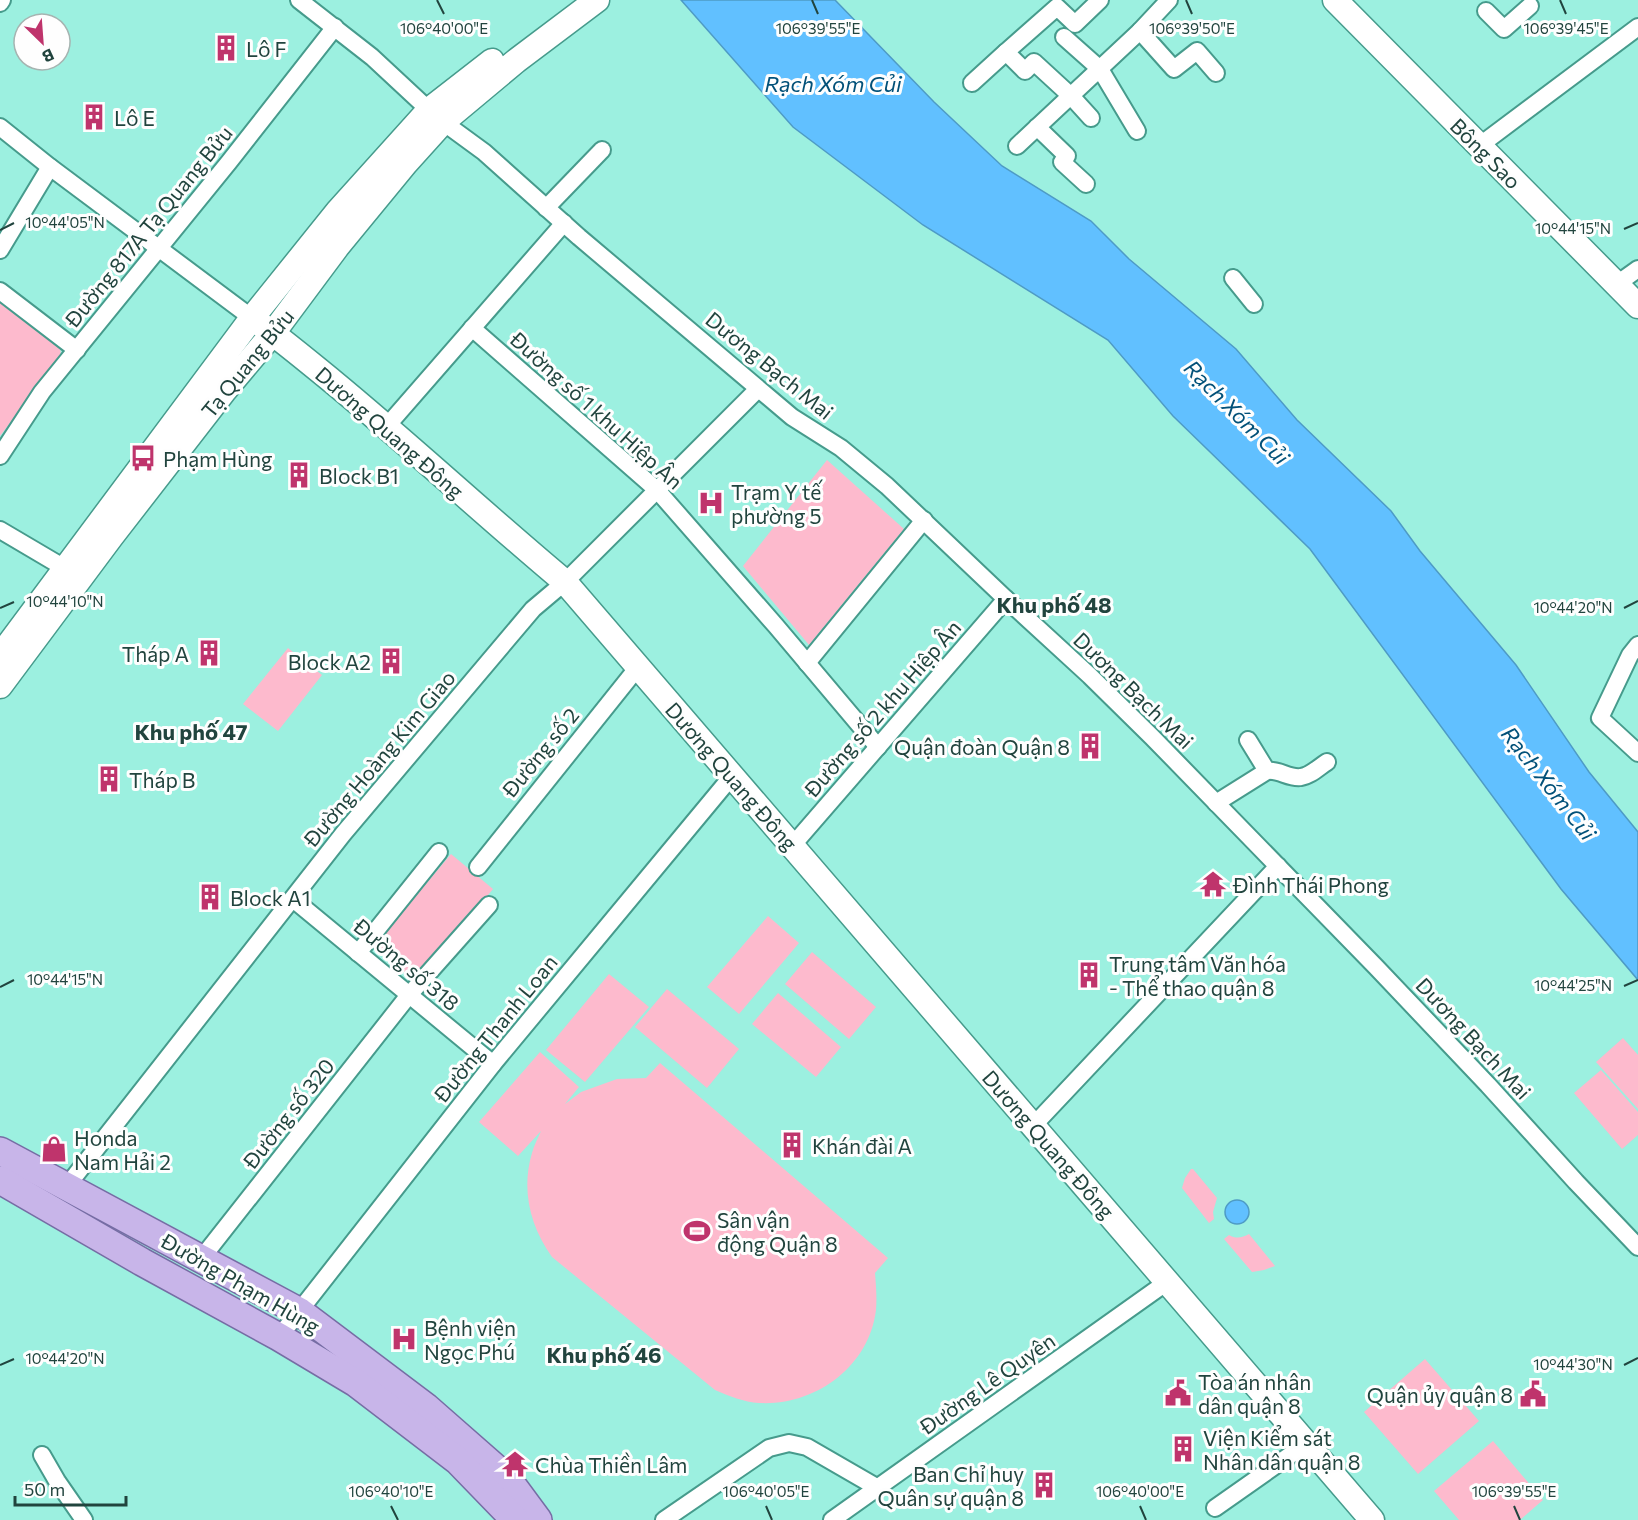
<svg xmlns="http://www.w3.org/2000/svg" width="1638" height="1520" font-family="Commissioner,sans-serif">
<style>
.green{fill:#fdbacd}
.water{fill:#61c0ff;stroke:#4e9bc5;stroke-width:1.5}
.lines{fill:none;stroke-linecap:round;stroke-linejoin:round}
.street-casing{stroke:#469b8c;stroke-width:20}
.secondary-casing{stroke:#469b8c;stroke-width:27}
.primary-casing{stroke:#766da4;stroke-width:30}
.street{stroke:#fff;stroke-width:16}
.secondary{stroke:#fff;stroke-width:24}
.primary{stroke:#c8b5e9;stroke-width:27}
.ticks{fill:none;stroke:#21443e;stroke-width:2}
.labels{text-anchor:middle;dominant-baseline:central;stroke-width:6;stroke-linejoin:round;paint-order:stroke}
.poi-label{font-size:21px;fill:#21443e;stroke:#fefefe;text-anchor:start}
.street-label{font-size:21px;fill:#21443e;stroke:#fefefe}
.water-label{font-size:22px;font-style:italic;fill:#025179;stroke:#fefefe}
.neighbourhood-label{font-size:22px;font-weight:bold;fill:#21443e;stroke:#fefefe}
.ticks-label{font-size:15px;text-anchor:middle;fill:#21443e;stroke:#fefefe;stroke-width:6;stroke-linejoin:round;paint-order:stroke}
</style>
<rect width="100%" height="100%" fill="#9cf0e0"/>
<g class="green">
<polygon points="0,298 60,346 61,356 0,436"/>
<polygon points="827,460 904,529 809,645 743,566"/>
<polygon points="288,648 322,675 278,731 243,704"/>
<polygon points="451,854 493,889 416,982 373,947"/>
<polygon points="768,916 799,943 739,1014 707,987"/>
<polygon points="812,952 876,1007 849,1039 785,984"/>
<polygon points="609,974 649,1007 585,1082 546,1050"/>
<polygon points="667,989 739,1049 707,1088 635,1027"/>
<polygon points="778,993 841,1047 816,1077 752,1024"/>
<polygon points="1623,1038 1638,1055 1638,1109 1596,1062"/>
<path d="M540 1052 579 1087 565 1104 581 1092 617 1079 646 1078 660 1063 888 1258 875 1273C876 1285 877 1297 876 1310 869 1367 815 1406 759 1403 744 1402 729 1396 715 1390L552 1257C530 1226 521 1190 532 1153 534 1145 538 1138 541 1131L518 1156 479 1122Z"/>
<polygon points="1601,1070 1638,1112 1638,1135 1622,1149 1574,1093"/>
<polygon points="1191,1169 1193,1169 1217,1198 1213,1212 1214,1219 1209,1223 1182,1188 1185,1178"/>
<path d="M1249 1234 1275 1266 1264 1270 1252 1272 1224 1239 1229 1235C1236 1239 1242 1238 1249 1234Z"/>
<polygon points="1425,1359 1479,1421 1418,1474 1364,1412"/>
<polygon points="1493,1441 1543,1500 1520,1520 1459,1520 1434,1491"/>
</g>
<g class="water">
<polygon points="681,0 835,0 934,102 1002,166 1091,221 1129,259 1236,349 1297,420 1391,511 1420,551 1516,665 1589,772 1638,832 1638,980 1561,889 1310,549 1173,416 1108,340 923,225 793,127"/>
<circle cx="1237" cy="1212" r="12"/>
</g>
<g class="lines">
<g class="street-casing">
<g id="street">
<polyline points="299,0 372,57 429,110"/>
<polyline points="0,3 2,0"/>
<polyline points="1486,11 1504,29 1530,6"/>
<polyline points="1140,31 1174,69 1197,51 1216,73"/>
<polyline points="1064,37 1100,69 1137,131"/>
<polyline points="972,83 1006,52"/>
<polyline points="1091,118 1071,96 1034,62 1025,71 1006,52 1057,7 1075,24 1100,0"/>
<polyline points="443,122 484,152 579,237 792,417 841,448 887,486 1006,599 1090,676 1152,737 1376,967 1488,1085 1576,1182 1638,1247"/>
<polyline points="0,127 50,167 252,318"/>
<polyline points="1037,127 1067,156 1062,162 1086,184"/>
<polyline points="1017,146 1140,31 1169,0"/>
<polyline points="1479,146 1638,27"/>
<polyline points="546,208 602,150"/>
<polyline points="0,250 50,167"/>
<polyline points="1233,278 1254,304"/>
<polyline points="1617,284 1638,269"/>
<polyline points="0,291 77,350"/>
<polyline points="472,328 657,490 776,626 878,747"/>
<polyline points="387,426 564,223"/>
<polyline points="0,456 42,392 229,162 335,27"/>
<polyline points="0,530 73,573"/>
<polyline points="1638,645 1630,655 1600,718 1638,753"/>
<polyline points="807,663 924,520"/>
<polyline points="1248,740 1267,771"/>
<path d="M1216 803 1267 771C1279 769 1289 779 1301 777 1310 776 1319 767 1327 762"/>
<polyline points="792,846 1006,599"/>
<polyline points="478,867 638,667"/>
<polyline points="293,899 493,1064"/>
<polyline points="358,953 439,852"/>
<polyline points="1033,1126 1278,866"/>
<polyline points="67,1186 343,834 533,609 565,582 758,389"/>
<polyline points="201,1259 409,995 489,905"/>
<polyline points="279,1337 493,1064 732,776"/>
<polyline points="42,1455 57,1481 84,1520"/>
<polyline points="1215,1508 1306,1444"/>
<polyline points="664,1520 769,1448 789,1443 807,1447 878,1488"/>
<polyline points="832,1520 1167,1282"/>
</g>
</g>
<g class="secondary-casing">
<g id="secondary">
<polyline points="1335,0 1638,306"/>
<path d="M252 318C280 338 305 359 332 381 411 446 486 516 565 582L1372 1520"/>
<polyline points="0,656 252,318 338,211 429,110 492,61"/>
<polyline points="0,686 111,537 225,390 273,333 337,247 406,163 443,122 516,61 597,0"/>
</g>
</g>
<g class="primary-casing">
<g id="primary">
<polyline points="0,1151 300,1312 426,1407 507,1478 538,1520"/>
<polyline points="0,1180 142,1262 279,1337 356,1383 458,1461 515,1520"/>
</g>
</g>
<use href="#street" class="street"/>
<use href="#secondary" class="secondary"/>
<use href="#primary" class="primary"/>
</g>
<path class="ticks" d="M437 0 444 14M812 0 818 14M1186 0 1192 14M1560 0 1566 14M1624 229 1638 223M0 230 14 223M0 608 14 602M1624 608 1638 601M1624 986 1638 980M0 987 14 980M0 1365 14 1359M1624 1365 1638 1358M391 1506 398 1520M766 1506 772 1520M1140 1506 1146 1520M1514 1506 1520 1520"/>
<defs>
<g id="building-bare" transform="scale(2.07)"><path d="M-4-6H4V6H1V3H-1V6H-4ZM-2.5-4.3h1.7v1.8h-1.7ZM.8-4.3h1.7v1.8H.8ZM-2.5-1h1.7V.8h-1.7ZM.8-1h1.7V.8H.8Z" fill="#bf346c" stroke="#fefefe" stroke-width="2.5" paint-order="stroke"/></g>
<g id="bus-bare" transform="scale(2.07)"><path d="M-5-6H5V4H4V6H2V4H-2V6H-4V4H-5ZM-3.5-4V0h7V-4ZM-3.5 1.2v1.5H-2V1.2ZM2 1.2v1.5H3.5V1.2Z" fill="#bf346c" stroke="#fefefe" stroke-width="2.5" paint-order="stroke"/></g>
<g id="hospital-bare" transform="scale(2.07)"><path d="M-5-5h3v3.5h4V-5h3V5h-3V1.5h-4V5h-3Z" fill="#bf346c" stroke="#fefefe" stroke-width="2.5" paint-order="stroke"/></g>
<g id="temple-bare" transform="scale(2.07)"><path d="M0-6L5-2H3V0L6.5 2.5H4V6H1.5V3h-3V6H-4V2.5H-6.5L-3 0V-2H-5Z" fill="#bf346c" stroke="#fefefe" stroke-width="2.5" paint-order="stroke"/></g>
<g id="shop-bare" transform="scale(2.07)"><path d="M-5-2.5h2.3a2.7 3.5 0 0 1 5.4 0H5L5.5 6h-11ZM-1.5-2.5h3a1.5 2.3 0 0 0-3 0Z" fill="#bf346c" stroke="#fefefe" stroke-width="2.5" paint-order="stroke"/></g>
<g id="stadium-bare" transform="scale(2.07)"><path d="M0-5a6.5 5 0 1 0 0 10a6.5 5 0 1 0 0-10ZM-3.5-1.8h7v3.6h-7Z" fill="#bf346c" stroke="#fefefe" stroke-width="2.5" paint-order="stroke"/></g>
<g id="civic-bare" transform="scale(2.07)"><path d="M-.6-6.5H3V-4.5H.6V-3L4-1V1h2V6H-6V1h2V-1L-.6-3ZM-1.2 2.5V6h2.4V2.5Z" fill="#bf346c" stroke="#fefefe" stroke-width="2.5" paint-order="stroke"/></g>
</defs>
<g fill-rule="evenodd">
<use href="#building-bare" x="226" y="48"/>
<use href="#building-bare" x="94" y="117"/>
<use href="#bus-bare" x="143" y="458"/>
<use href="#building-bare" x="299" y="475"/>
<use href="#hospital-bare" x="711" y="503"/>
<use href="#building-bare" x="209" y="653"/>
<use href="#building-bare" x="391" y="661"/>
<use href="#building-bare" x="1090" y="746"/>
<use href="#building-bare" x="109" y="779"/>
<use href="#temple-bare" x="1213" y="884"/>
<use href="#building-bare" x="210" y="897"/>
<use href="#building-bare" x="1089" y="975"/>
<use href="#building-bare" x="792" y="1145"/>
<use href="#shop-bare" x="54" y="1149"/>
<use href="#stadium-bare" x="697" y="1231"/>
<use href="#hospital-bare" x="404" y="1339"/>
<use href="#civic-bare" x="1178" y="1393"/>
<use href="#civic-bare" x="1533" y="1394"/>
<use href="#building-bare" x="1183" y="1449"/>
<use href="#temple-bare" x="515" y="1464"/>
<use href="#building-bare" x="1044" y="1485"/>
</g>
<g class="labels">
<g class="poi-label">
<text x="246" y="48">Lô F</text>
<text x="114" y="117">Lô E</text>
<text x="163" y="458">Phạm Hùng</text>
<text x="319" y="475">Block B1</text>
<text x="731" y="491">Trạm Y tế<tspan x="731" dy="24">phường 5</tspan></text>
<text x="189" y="653" text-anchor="end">Tháp A</text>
<text x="371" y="661" text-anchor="end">Block A2</text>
<text x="1070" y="746" text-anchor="end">Quận đoàn Quận 8</text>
<text x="129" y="779">Tháp B</text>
<text x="1233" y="884">Đình Thái Phong</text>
<text x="230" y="897">Block A1</text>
<text x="1109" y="963">Trung tâm Văn hóa<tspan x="1109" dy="24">- Thể thao quận 8</tspan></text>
<text x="74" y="1137">Honda<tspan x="74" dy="24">Nam Hải 2</tspan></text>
<text x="812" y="1145">Khán đài A</text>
<text x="717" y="1219">Sân vận<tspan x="717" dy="24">động Quận 8</tspan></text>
<text x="424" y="1327">Bệnh viện<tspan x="424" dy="24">Ngọc Phú</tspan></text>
<text x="1198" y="1381">Tòa án nhân<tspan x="1198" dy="24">dân quận 8</tspan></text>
<text x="1513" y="1394" text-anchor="end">Quận ủy quận 8</text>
<text x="1203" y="1437">Viện Kiểm sát<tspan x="1203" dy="24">Nhân dân quận 8</tspan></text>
<text x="535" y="1464">Chùa Thiền Lâm</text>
<text x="1024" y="1473" text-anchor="end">Ban Chỉ huy<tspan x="1024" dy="24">Quân sự quận 8</tspan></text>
</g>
<g class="street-label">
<text transform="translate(1486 153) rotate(45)">Bông Sao</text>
<text transform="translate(148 226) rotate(-51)">Đường 817A Tạ Quang Bửu</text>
<text transform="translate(247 363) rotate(-51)">Tạ Quang Bửu</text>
<text transform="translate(770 365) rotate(39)">Dương Bạch Mai</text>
<text transform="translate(597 410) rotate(42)">Đường số 1 khu Hiệp Ân</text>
<text transform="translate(390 432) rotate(41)">Dương Quang Đông</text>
<text transform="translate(1134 690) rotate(44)">Dương Bạch Mai</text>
<text transform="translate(882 708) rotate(-49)">Đường số 2 khu Hiệp Ân</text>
<text transform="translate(540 752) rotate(-51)">Đường số 2</text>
<text transform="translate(379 758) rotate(-50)">Đường Hoàng Kim Giao</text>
<text transform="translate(732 776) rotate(49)">Dương Quang Đông</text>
<text transform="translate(407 964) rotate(40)">Đường số 318</text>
<text transform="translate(495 1028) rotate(-51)">Đường Thanh Loan</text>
<text transform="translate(1474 1038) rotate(47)">Dương Bạch Mai</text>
<text transform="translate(288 1113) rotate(-52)">Đường số 320</text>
<text transform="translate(1049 1144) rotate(49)">Dương Quang Đông</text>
<text transform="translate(241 1283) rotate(30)">Đường Phạm Hùng</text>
<text transform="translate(987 1383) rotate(-35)">Đường Lê Quyên</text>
</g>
<g class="water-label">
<text x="833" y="83">Rạch Xóm Củi</text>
<text transform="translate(1237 412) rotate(45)">Rạch Xóm Củi</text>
<text transform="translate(1549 783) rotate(52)">Rạch Xóm Củi</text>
</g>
<g class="neighbourhood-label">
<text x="1054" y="604">Khu phố 48</text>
<text x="191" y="731">Khu phố 47</text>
<text x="604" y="1354">Khu phố 46</text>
</g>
</g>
<g class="ticks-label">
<text x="1566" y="34">106°39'45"E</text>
<text x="444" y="34">106°40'00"E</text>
<text x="818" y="34">106°39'55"E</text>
<text x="1192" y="34">106°39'50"E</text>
<text x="65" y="228">10°44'05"N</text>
<text x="1573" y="234">10°44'15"N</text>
<text x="65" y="607">10°44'10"N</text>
<text x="1573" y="613">10°44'20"N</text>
<text x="65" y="985">10°44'15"N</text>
<text x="1573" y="991">10°44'25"N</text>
<text x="65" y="1364">10°44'20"N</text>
<text x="1573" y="1370">10°44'30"N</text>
<text x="391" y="1497">106°40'10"E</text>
<text x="766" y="1497">106°40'05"E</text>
<text x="1140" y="1497">106°40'00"E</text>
<text x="1514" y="1497">106°39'55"E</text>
</g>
<g transform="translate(42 42) rotate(155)"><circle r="28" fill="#fefefe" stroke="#a6b4b1" stroke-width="1.5"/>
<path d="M0-4.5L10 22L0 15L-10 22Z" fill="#bf346c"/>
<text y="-9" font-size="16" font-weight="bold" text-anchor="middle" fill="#21443e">B</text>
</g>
<path d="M15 1496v9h111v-9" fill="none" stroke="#21443e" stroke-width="3"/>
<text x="24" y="1496" font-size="18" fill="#21443e" stroke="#fefefe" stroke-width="4.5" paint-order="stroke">50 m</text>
</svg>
